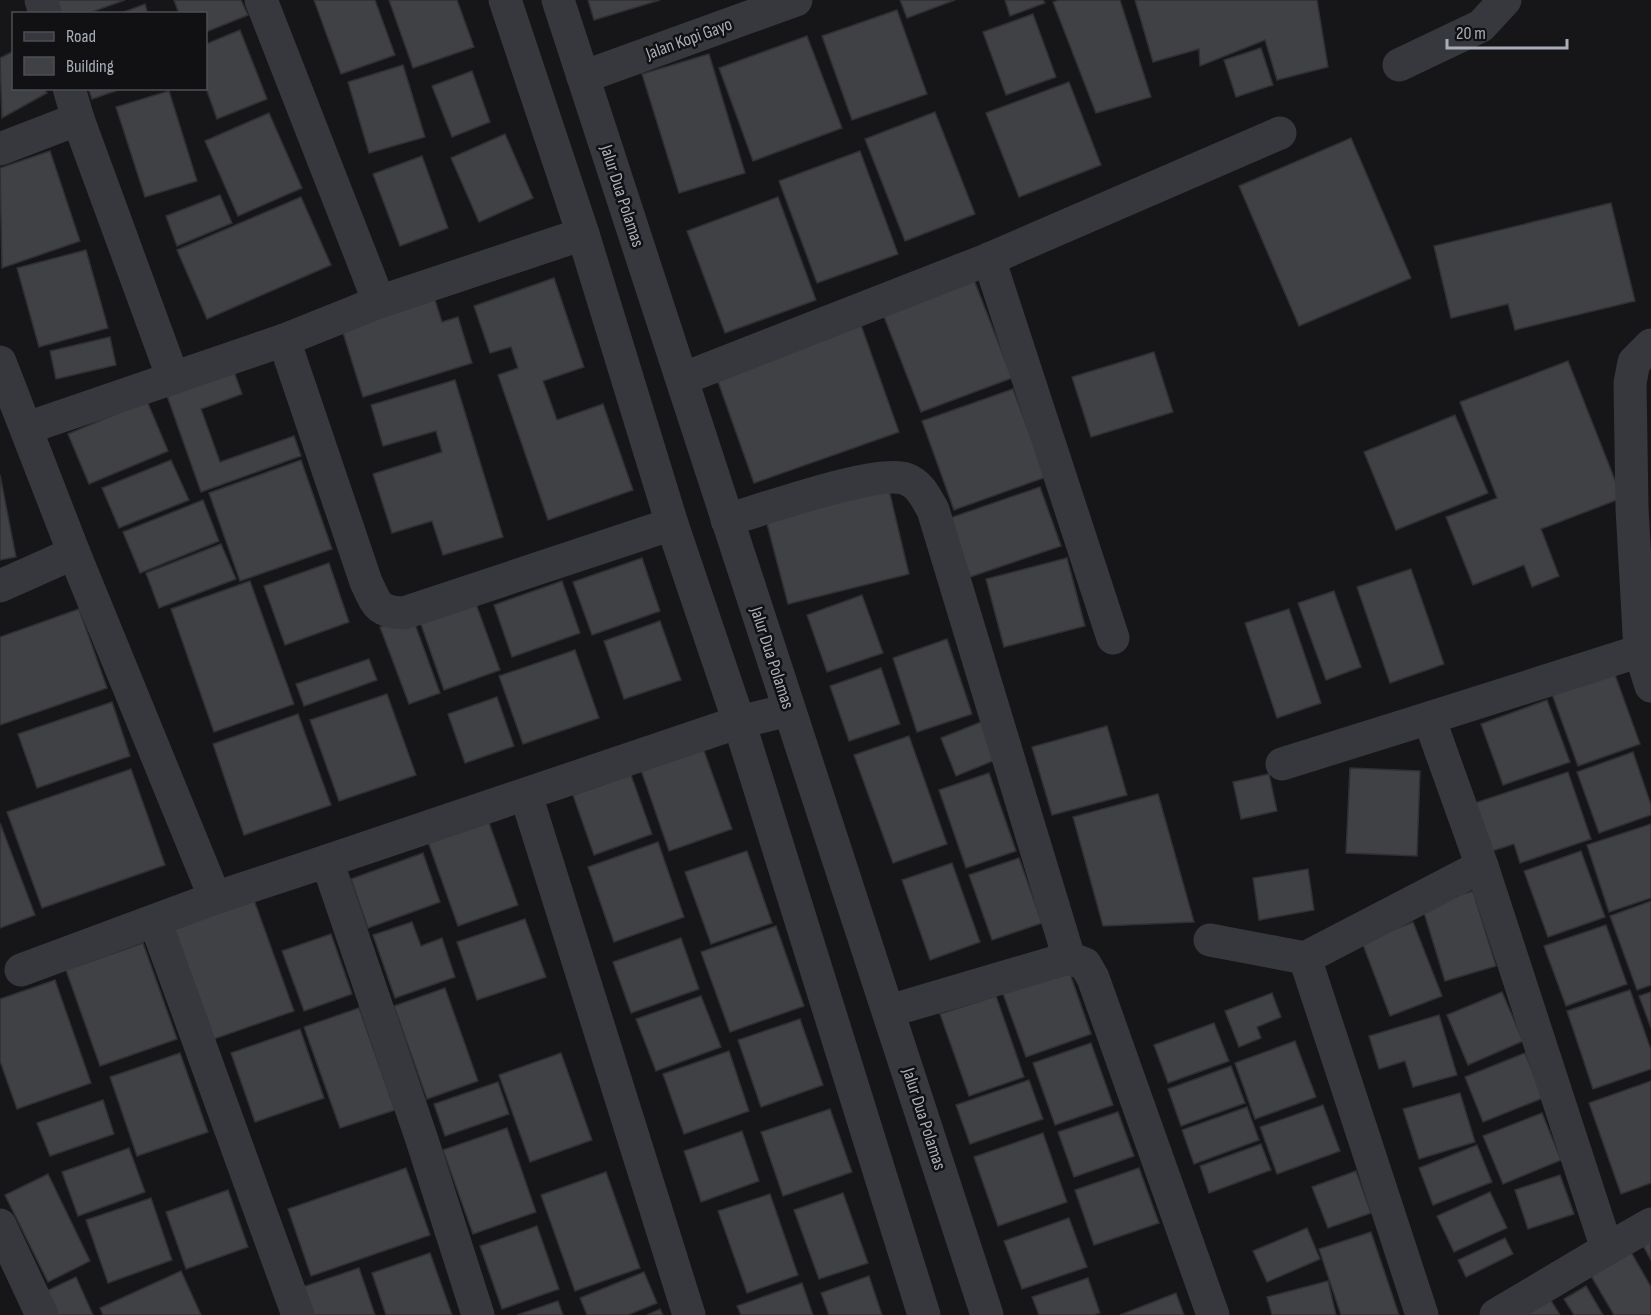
<svg xmlns="http://www.w3.org/2000/svg" width="1651" height="1315" font-family="'Sofia Sans Condensed',sans-serif">
<style>
.building{fill:#404145;stroke:#303034;stroke-width:1.5}
.lines{fill:none;stroke-linecap:round;stroke-linejoin:round}
.minor{stroke:#37383d;stroke-width:33}
.tertiary{stroke:#37383d;stroke-width:33}
.labels{text-anchor:middle;dominant-baseline:central;stroke-width:5;stroke-linejoin:round;paint-order:stroke}
.street-label{font-size:18px;fill:#a8adb8;stroke:#111113}
</style>
<rect width="100%" height="100%" fill="#161618"/>
<g class="building">
<polygon points="57,0 125,0 86,14 62,14"/>
<polygon points="174,0 241,0 248,15 206,32 206,14 179,14"/>
<polygon points="314,0 375,0 395,55 341,74"/>
<polygon points="389,0 457,0 474,47 413,68"/>
<polygon points="588,0 660,0 594,20"/>
<polygon points="900,0 955,0 907,18"/>
<polygon points="1005,0 1043,0 1045,3 1010,16"/>
<polygon points="1059,0 1120,0 1151,97 1096,113 1053,2"/>
<polygon points="1135,0 1317,0 1328,67 1277,80 1265,40 1200,66 1199,49 1153,62"/>
<polygon points="145,4 148,14 119,14"/>
<polygon points="897,10 927,94 852,120 822,36"/>
<polygon points="1033,14 1056,77 1006,95 983,32"/>
<polygon points="240,30 267,99 217,119 206,88 206,44"/>
<polygon points="807,36 842,128 753,161 719,68"/>
<polygon points="1261,48 1273,85 1236,97 1224,60"/>
<polygon points="14,51 14,88 44,88 47,93 2,118 0,58"/>
<polygon points="709,54 745,173 679,193 642,74"/>
<polygon points="403,65 425,137 369,153 348,82"/>
<polygon points="472,71 490,122 452,137 432,86"/>
<polygon points="1069,82 1101,165 1019,197 986,113"/>
<polygon points="88,88 124,88 92,99"/>
<polygon points="169,91 197,181 145,197 116,107"/>
<polygon points="935,112 975,214 905,241 865,139"/>
<polygon points="269,113 302,188 238,216 205,141"/>
<polygon points="505,134 533,198 479,222 451,158"/>
<polygon points="1351,138 1411,278 1299,326 1239,186"/>
<polygon points="50,151 80,241 2,268 0,168"/>
<polygon points="860,151 898,254 817,283 779,181"/>
<polygon points="422,156 448,228 400,246 373,174"/>
<polygon points="220,195 232,223 177,246 166,216"/>
<polygon points="301,197 331,265 207,319 177,250"/>
<polygon points="778,197 816,300 725,333 687,231"/>
<polygon points="1611,203 1635,301 1515,330 1508,304 1451,318 1434,246"/>
<polygon points="86,250 108,328 39,347 17,268"/>
<polygon points="554,278 584,367 543,381 557,420 603,404 633,490 548,520 498,375 518,368 511,347 490,353 474,306"/>
<polygon points="974,280 1012,378 921,412 883,314"/>
<polygon points="433,294 442,322 458,317 472,363 363,397 340,323"/>
<polygon points="861,325 899,432 754,483 716,376"/>
<polygon points="110,337 116,365 56,379 50,351"/>
<polygon points="1154,352 1173,412 1091,437 1072,377"/>
<polygon points="1568,361 1622,498 1541,529 1559,576 1532,587 1524,565 1473,585 1446,517 1497,498 1460,402"/>
<polygon points="232,366 242,394 201,409 220,462 294,436 301,456 201,492 165,390"/>
<polygon points="455,380 503,537 443,555 432,521 392,533 373,474 442,452 436,431 383,446 371,405"/>
<polygon points="1013,389 1046,477 954,510 922,421"/>
<polygon points="147,401 168,451 89,484 68,434"/>
<polygon points="1455,415 1488,493 1396,530 1364,452"/>
<polygon points="171,460 189,500 119,528 102,488"/>
<polygon points="301,460 332,549 240,581 209,493"/>
<polygon points="0,475 16,557 0,560"/>
<polygon points="1040,487 1061,546 970,577 950,518"/>
<polygon points="889,490 909,574 788,604 766,520"/>
<polygon points="203,500 219,541 140,573 123,532"/>
<polygon points="221,544 236,579 159,608 146,573"/>
<polygon points="642,558 660,611 592,635 573,582"/>
<polygon points="1067,558 1085,626 1004,647 986,579"/>
<polygon points="329,563 349,622 285,645 264,586"/>
<polygon points="1411,569 1444,664 1390,683 1357,587"/>
<polygon points="250,581 294,704 214,732 171,609"/>
<polygon points="562,581 580,633 512,657 494,605"/>
<polygon points="1334,591 1361,667 1326,680 1298,603"/>
<polygon points="472,593 500,670 444,690 417,613"/>
<polygon points="862,595 883,653 827,672 807,615"/>
<polygon points="79,609 107,688 0,725 0,637"/>
<polygon points="1289,609 1321,703 1277,718 1245,623"/>
<polygon points="412,616 440,693 409,704 380,627"/>
<polygon points="660,621 681,680 624,699 604,641"/>
<polygon points="947,639 972,714 917,732 893,658"/>
<polygon points="575,650 599,718 523,744 499,676"/>
<polygon points="369,659 377,680 304,706 296,684"/>
<polygon points="881,668 900,724 849,741 830,686"/>
<polygon points="1614,672 1640,744 1578,766 1552,694"/>
<polygon points="387,694 416,775 339,801 310,720"/>
<polygon points="497,697 514,746 465,763 448,714"/>
<polygon points="1547,700 1570,762 1503,785 1481,724"/>
<polygon points="112,702 130,756 37,788 18,734"/>
<polygon points="298,714 331,805 244,835 213,744"/>
<polygon points="986,720 1000,758 956,776 941,738"/>
<polygon points="1107,726 1127,795 1052,815 1032,747"/>
<polygon points="909,736 947,844 893,863 854,755"/>
<polygon points="703,748 732,829 669,851 641,770"/>
<polygon points="1633,752 1651,805 1651,815 1599,833 1577,772"/>
<polygon points="1350,768 1420,771 1417,856 1346,853"/>
<polygon points="131,769 165,865 42,908 7,812"/>
<polygon points="1568,772 1591,839 1520,863 1514,844 1492,851 1475,803"/>
<polygon points="989,773 1016,851 966,868 939,790"/>
<polygon points="1269,774 1277,811 1241,819 1233,782"/>
<polygon points="631,775 652,834 594,855 573,795"/>
<polygon points="1158,794 1194,922 1103,926 1073,817"/>
<polygon points="487,817 518,905 458,926 427,839"/>
<polygon points="0,823 35,915 0,928"/>
<polygon points="1651,824 1651,898 1609,912 1587,845"/>
<polygon points="658,842 684,917 614,942 588,867"/>
<polygon points="747,851 772,923 711,944 685,872"/>
<polygon points="1581,851 1605,917 1548,937 1524,871"/>
<polygon points="423,853 440,902 368,928 351,879"/>
<polygon points="1019,858 1042,923 992,940 969,875"/>
<polygon points="952,863 980,942 930,960 902,880"/>
<polygon points="1308,869 1314,910 1259,920 1253,878"/>
<polygon points="1473,891 1496,966 1445,981 1422,906"/>
<polygon points="254,900 294,1011 211,1040 173,928"/>
<polygon points="1651,901 1651,985 1637,990 1610,916"/>
<polygon points="525,919 546,977 477,1000 457,942"/>
<polygon points="412,922 421,946 442,938 455,977 395,998 373,935"/>
<polygon points="1413,922 1442,996 1390,1016 1362,942"/>
<polygon points="1606,925 1627,984 1566,1006 1544,946"/>
<polygon points="776,926 804,1006 730,1032 701,952"/>
<polygon points="331,934 352,994 304,1011 282,951"/>
<polygon points="681,938 699,989 631,1013 613,962"/>
<polygon points="143,943 177,1039 100,1066 66,970"/>
<polygon points="1067,965 1091,1034 1026,1057 1001,988"/>
<polygon points="55,980 91,1083 17,1109 0,1061 0,999"/>
<polygon points="445,988 478,1081 427,1099 394,1006"/>
<polygon points="1630,990 1651,1050 1651,1069 1593,1089 1567,1011"/>
<polygon points="1502,992 1523,1041 1468,1065 1447,1015"/>
<polygon points="1651,992 1651,1028 1639,996"/>
<polygon points="1272,993 1281,1017 1257,1027 1261,1038 1239,1047 1225,1011"/>
<polygon points="701,996 721,1047 656,1071 636,1019"/>
<polygon points="996,996 1024,1077 969,1096 940,1014"/>
<polygon points="359,1008 395,1110 340,1128 304,1027"/>
<polygon points="1439,1015 1457,1075 1413,1087 1405,1061 1379,1069 1369,1036"/>
<polygon points="800,1019 823,1085 761,1107 738,1040"/>
<polygon points="1214,1023 1229,1061 1168,1083 1154,1045"/>
<polygon points="300,1029 324,1098 255,1122 231,1053"/>
<polygon points="1295,1041 1316,1097 1255,1119 1235,1063"/>
<polygon points="1091,1043 1113,1105 1055,1125 1033,1063"/>
<polygon points="729,1051 749,1111 684,1134 663,1074"/>
<polygon points="180,1053 208,1132 137,1156 110,1077"/>
<polygon points="561,1053 592,1140 530,1162 499,1075"/>
<polygon points="1525,1053 1543,1098 1483,1122 1465,1077"/>
<polygon points="1231,1066 1245,1103 1181,1126 1168,1089"/>
<polygon points="1029,1080 1043,1119 970,1144 956,1105"/>
<polygon points="1651,1081 1651,1183 1621,1194 1589,1103"/>
<polygon points="498,1082 509,1114 445,1136 434,1104"/>
<polygon points="1460,1093 1475,1142 1419,1159 1403,1109"/>
<polygon points="103,1100 114,1134 50,1156 37,1123"/>
<polygon points="1323,1105 1340,1151 1277,1174 1260,1127"/>
<polygon points="1247,1107 1259,1140 1194,1164 1182,1130"/>
<polygon points="830,1109 852,1172 783,1196 761,1132"/>
<polygon points="1118,1112 1134,1156 1074,1177 1058,1132"/>
<polygon points="1542,1113 1561,1160 1503,1184 1483,1136"/>
<polygon points="507,1128 536,1212 473,1234 443,1150"/>
<polygon points="742,1131 759,1181 701,1202 684,1151"/>
<polygon points="1043,1133 1067,1202 998,1226 974,1157"/>
<polygon points="1261,1144 1271,1170 1209,1193 1200,1166"/>
<polygon points="1477,1145 1492,1182 1433,1205 1419,1168"/>
<polygon points="129,1148 145,1192 78,1216 62,1172"/>
<polygon points="406,1168 430,1235 311,1276 288,1209"/>
<polygon points="1139,1168 1159,1223 1094,1245 1075,1190"/>
<polygon points="1356,1171 1371,1213 1328,1228 1312,1187"/>
<polygon points="606,1172 640,1268 575,1291 541,1195"/>
<polygon points="48,1174 90,1261 48,1282 5,1195"/>
<polygon points="1560,1175 1574,1214 1528,1229 1515,1190"/>
<polygon points="228,1190 248,1247 186,1269 166,1212"/>
<polygon points="1490,1192 1507,1228 1454,1252 1437,1216"/>
<polygon points="843,1193 868,1263 819,1279 794,1210"/>
<polygon points="770,1194 798,1275 747,1293 718,1211"/>
<polygon points="151,1198 172,1260 108,1283 86,1220"/>
<polygon points="1069,1218 1087,1267 1022,1289 1004,1241"/>
<polygon points="537,1226 559,1289 502,1309 480,1246"/>
<polygon points="1307,1228 1320,1259 1267,1282 1253,1251"/>
<polygon points="1371,1232 1399,1315 1341,1315 1319,1249"/>
<polygon points="1651,1236 1651,1260 1641,1242"/>
<polygon points="1505,1238 1513,1254 1466,1277 1458,1260"/>
<polygon points="1627,1245 1651,1287 1651,1315 1614,1315 1587,1269"/>
<polygon points="430,1253 452,1315 386,1315 372,1273"/>
<polygon points="359,1268 375,1315 313,1315 303,1287"/>
<polygon points="181,1271 201,1315 103,1315 100,1308"/>
<polygon points="644,1272 657,1303 628,1315 587,1315 580,1298"/>
<polygon points="869,1276 882,1315 829,1315 821,1293"/>
<polygon points="76,1277 93,1315 48,1315 38,1295"/>
<polygon points="1088,1278 1100,1313 1093,1315 1039,1315 1032,1297"/>
<polygon points="1328,1281 1336,1315 1272,1315 1267,1297"/>
<polygon points="802,1283 813,1315 741,1315 737,1306"/>
<polygon points="1586,1286 1603,1315 1574,1315 1564,1299"/>
<polygon points="1176,1293 1184,1315 1120,1315"/>
<polygon points="1550,1299 1560,1315 1523,1315"/>
<polygon points="558,1301 563,1315 517,1315"/>
<polygon points="660,1309 663,1315 647,1315"/>
</g>
<g class="lines">
<g class="minor">
<polyline points="41,0 45,14"/>
<polyline points="261,0 379,302"/>
<polyline points="1399,65 1481,26 1505,0"/>
<polyline points="583,77 796,0"/>
<polyline points="69,88 78,119"/>
<polyline points="0,149 78,119 173,378 284,340 379,302 583,234"/>
<polyline points="989,259 1113,638"/>
<path d="M284 340 366 582C377 605 377 612 404 613L672 524"/>
<polyline points="1651,345 1634,362 1630,383 1632,508 1640,651 1651,686"/>
<polyline points="0,362 74,553 215,898"/>
<polyline points="682,379 989,259 1280,133"/>
<polyline points="27,428 173,378"/>
<path d="M727 520C762 510 878 468 906 479 920 484 926 498 933 510L1069 958"/>
<polyline points="0,586 74,553"/>
<polyline points="1640,651 1429,718 1482,866 1607,1249 1651,1224"/>
<polyline points="1282,764 1429,718"/>
<polyline points="526,795 689,1315"/>
<polyline points="327,861 739,722 789,710"/>
<polyline points="155,921 298,1315"/>
<polyline points="1210,940 1305,958 1482,866"/>
<polyline points="1305,958 1422,1315"/>
<polyline points="21,970 215,898 327,861 422,1140 478,1315"/>
<polyline points="889,1011 1069,958 1085,964 1093,978 1213,1315"/>
<polyline points="1496,1315 1607,1249"/>
</g>
<g class="tertiary">
<polyline points="505,0 583,234 672,524 739,722 924,1315"/>
<polyline points="558,0 987,1315"/>
<polyline points="0,1225 42,1315"/>
</g>
</g>
<g class="labels">
<g class="street-label">
<text transform="translate(689 39) rotate(-20)">Jalan Kopi Gayo</text>
<text transform="translate(622 196) rotate(72)">Jalur Dua Polamas</text>
<text transform="translate(772 658) rotate(72)">Jalur Dua Polamas</text>
<text transform="translate(924 1119) rotate(72)">Jalur Dua Polamas</text>
</g>
</g>
<rect x="12" y="12" width="195" height="78" fill="#111113" stroke="#4d4f55" stroke-width="1.5"/>
<rect x="24" y="32" width="30" height="9" fill="#37383d" stroke="#4d4f55" stroke-width="1.5"/>
<text x="66" y="42" font-size="18" fill="#a8adb8">Road</text>
<rect x="24" y="57" width="30" height="18" fill="#404145" stroke="#4d4f55" stroke-width="1.5"/>
<text x="66" y="72" font-size="18" fill="#a8adb8">Building</text>
<path d="M1447 39v9h120v-9" fill="none" stroke="#a8adb8" stroke-width="3"/>
<text x="1456" y="39" font-size="18" fill="#a8adb8" stroke="#111113" stroke-width="4.5" paint-order="stroke">20 m</text>
</svg>
